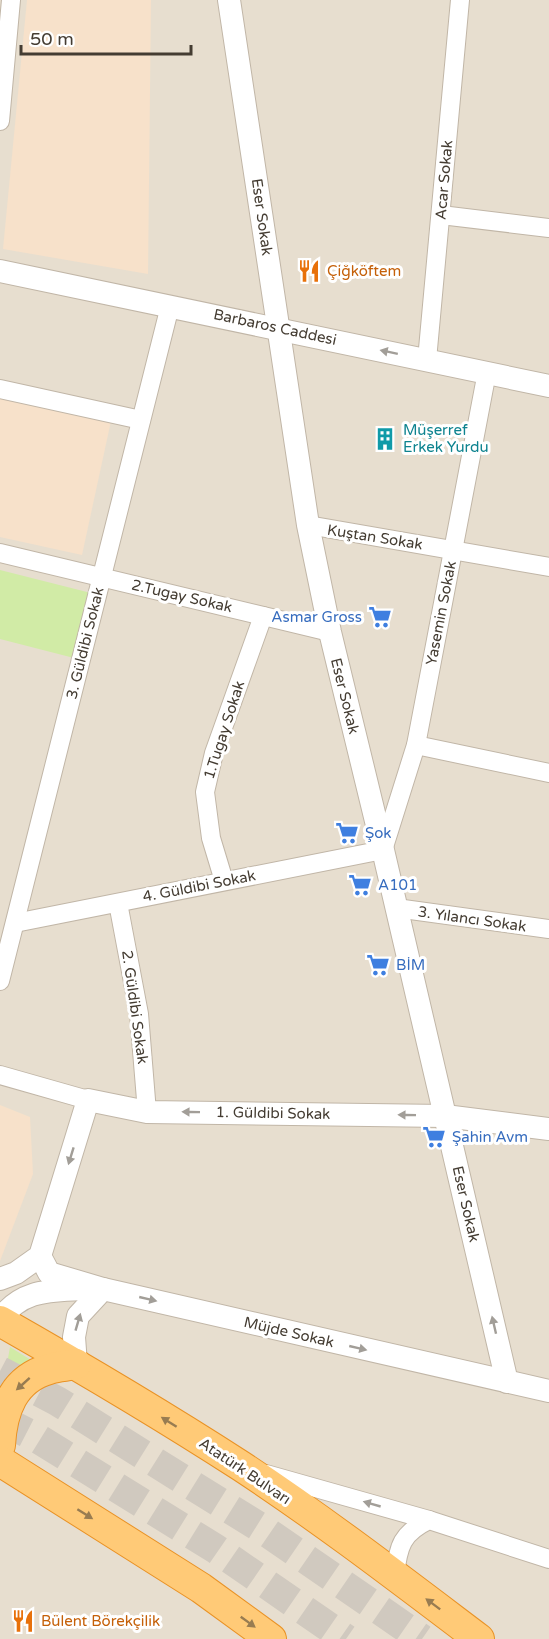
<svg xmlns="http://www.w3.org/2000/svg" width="549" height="1639" font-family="'Varela Round',sans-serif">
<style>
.residential{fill:#e7decf}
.commercial{fill:#f7e1ca}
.green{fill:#d1eba6}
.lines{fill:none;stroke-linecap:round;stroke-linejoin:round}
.trunk-tunnel{stroke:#d0c9bf;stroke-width:30;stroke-dasharray:30 15;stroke-linecap:butt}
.minor-casing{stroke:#c1b6a7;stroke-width:20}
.tertiary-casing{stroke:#c1b6a7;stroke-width:24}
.trunk-casing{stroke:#e99225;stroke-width:32}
.minor{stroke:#fff;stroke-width:18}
.tertiary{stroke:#fff;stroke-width:22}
.trunk{stroke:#ffca77;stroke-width:30}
.oneway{fill:#a29e98}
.oneway2{fill:#987c51}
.labels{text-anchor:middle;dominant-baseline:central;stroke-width:6;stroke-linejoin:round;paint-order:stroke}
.street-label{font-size:15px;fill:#443c32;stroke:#fff}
.food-label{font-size:15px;fill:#c56008;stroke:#fff;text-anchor:start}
.culture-label{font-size:15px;fill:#0d838f;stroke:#fff;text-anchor:start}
.shop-label{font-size:15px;fill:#366cbe;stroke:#fff;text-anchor:start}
</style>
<rect width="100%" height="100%" fill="#f3ece2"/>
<rect class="residential" x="0" y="0" width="549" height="1639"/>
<g class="commercial">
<polygon points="27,0 151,0 148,274 3,249"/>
<polygon points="0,398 111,421 82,555 0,537"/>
<polygon points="0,1105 30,1117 33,1174 0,1261"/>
</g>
<g class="green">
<polygon points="0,570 91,593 74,658 0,639"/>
<polygon points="10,1347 39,1365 0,1404 0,1377 7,1364"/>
</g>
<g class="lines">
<g class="trunk-tunnel">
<polyline points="0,1371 57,1401 264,1530 422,1639"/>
<polyline points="0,1419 37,1438 216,1549 346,1639"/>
</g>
<g class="minor-casing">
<g id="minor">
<polyline points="0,121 11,0"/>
<polyline points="441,215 549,228"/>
<polyline points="427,360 460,0"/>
<polyline points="0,389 141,420"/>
<polyline points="308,525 549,567"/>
<polyline points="0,553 330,632"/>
<polyline points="416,745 549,773"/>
<polyline points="224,881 211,838 205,792 214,753 263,616"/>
<polyline points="118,903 139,1014 147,1112"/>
<polyline points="396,908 549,929"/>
<polyline points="15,923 383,850 416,745 487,372"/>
<polyline points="0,981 170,306"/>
<polyline points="0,1075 88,1100"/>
<polyline points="266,1474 429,1520"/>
<path d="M395 1575C398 1546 402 1533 429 1520L549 1559"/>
</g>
</g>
<g class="tertiary-casing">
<g id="tertiary">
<polyline points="229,0 308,525 330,632 383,850 507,1382"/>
<polyline points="0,271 549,386"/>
<polyline points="40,1256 49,1273 103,1289 549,1391"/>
<polyline points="0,1279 16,1273 40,1256 88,1100 147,1112 445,1116 549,1129"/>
<path d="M0 1320C21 1289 50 1291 83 1289"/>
<polyline points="76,1364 74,1337 78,1316 103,1289"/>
</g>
</g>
<g class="trunk-casing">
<g id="trunk">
<path d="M0 1321C81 1367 162 1415 241 1466 323 1520 401 1580 479 1639"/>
<path d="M0 1445C2 1411 13 1379 49 1369 57 1366 68 1366 76 1364"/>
<polyline points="0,1461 201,1588 271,1639"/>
</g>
</g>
<use href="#minor" class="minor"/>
<use href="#tertiary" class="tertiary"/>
<use href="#trunk" class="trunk"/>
</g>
<defs><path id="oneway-solid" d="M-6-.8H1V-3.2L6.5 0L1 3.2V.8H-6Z" transform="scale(1.5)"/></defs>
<g class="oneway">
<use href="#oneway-solid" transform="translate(389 352) rotate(-168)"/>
<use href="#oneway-solid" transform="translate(191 1112) rotate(-179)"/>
<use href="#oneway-solid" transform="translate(407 1115) rotate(-179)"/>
<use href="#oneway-solid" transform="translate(71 1156) rotate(107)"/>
<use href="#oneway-solid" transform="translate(148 1299) rotate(13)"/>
<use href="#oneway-solid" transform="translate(78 1322) rotate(-74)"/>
<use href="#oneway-solid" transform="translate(494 1325) rotate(-103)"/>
<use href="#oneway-solid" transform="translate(358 1348) rotate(13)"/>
<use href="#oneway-solid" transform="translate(372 1504) rotate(-164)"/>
</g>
<g class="oneway2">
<use href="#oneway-solid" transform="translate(23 1384) rotate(138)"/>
<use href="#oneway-solid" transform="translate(169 1422) rotate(-148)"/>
<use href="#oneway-solid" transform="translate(85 1514) rotate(32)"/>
<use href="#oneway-solid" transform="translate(433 1604) rotate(-143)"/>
<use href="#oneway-solid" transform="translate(248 1622) rotate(36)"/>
</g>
<defs>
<g id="restaurant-bare" transform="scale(1.8)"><path d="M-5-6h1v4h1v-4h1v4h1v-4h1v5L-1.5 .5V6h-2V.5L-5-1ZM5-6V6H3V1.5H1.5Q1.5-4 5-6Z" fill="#e8710a" stroke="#fff" stroke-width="2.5" paint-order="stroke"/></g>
<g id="building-bare" transform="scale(1.8)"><path d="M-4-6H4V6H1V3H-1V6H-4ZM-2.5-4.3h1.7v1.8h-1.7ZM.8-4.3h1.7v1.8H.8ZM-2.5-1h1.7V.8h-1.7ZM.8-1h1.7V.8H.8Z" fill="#0f9aa8" stroke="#fff" stroke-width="2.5" paint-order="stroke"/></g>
<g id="supermarket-bare" transform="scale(1.8)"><path d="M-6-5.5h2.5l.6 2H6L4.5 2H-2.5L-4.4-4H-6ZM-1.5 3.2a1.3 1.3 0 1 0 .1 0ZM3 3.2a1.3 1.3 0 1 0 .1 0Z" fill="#3f7fe0" stroke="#fff" stroke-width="2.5" paint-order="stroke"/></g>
</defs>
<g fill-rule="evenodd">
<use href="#restaurant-bare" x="309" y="271"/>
<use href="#building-bare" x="385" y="439"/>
<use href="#supermarket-bare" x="380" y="617"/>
<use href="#supermarket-bare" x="347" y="833"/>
<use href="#supermarket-bare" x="360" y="885"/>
<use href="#supermarket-bare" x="378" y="965"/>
<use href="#supermarket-bare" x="434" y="1137"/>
<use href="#restaurant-bare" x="23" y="1621"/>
</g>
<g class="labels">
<g class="street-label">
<text transform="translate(444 180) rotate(-85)">Acar Sokak</text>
<text transform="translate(262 217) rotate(82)">Eser Sokak</text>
<text transform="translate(275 327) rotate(12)">Barbaros Caddesi</text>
<text transform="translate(375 537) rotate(9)">Kuştan Sokak</text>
<text transform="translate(182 596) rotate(13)">2.Tugay Sokak</text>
<text transform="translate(441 613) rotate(-79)">Yasemin Sokak</text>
<text transform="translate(85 643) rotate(-76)">3. Güldibi Sokak</text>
<text transform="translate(345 696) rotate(76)">Eser Sokak</text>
<text transform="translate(224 730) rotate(-72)">1.Tugay Sokak</text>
<text transform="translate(199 886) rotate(-11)">4. Güldibi Sokak</text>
<text transform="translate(472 919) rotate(8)">3. Yılancı Sokak</text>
<text transform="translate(135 1007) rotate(82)">2. Güldibi Sokak</text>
<text transform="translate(273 1113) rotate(1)">1. Güldibi Sokak</text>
<text transform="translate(466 1204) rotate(77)">Eser Sokak</text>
<text transform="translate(289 1332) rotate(13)">Müjde Sokak</text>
<text transform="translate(245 1471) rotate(34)">Atatürk Bulvarı</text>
</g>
<g class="food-label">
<text x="327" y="271">Çiğköftem</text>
<text x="41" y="1621">Bülent Börekçilik</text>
</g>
<g class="culture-label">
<text x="403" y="430">Müşerref<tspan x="403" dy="17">Erkek Yurdu</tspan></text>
</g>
<g class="shop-label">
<text x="362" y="617" text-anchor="end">Asmar Gross</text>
<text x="365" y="833">Şok</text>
<text x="378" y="885">A101</text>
<text x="396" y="965">BİM</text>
<text x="452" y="1137">Şahin Avm</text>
</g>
</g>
<path d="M21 45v9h170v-9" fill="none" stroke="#443c32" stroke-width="3"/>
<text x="30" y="45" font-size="18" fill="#443c32" stroke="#ffffff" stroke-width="4.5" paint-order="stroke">50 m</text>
</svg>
